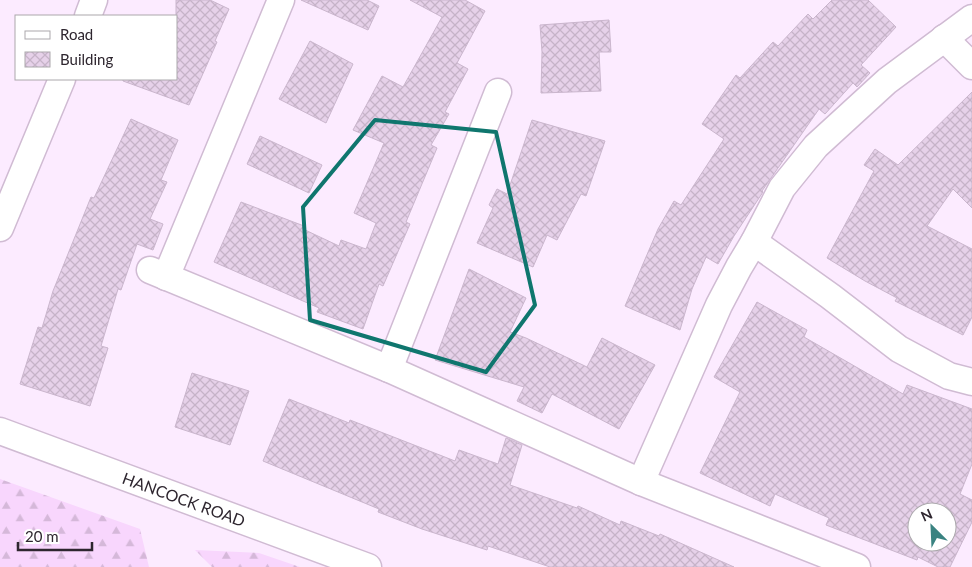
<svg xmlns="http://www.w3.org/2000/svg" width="972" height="567" font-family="Lato,sans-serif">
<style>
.forest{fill:url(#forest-firs)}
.building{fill:url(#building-cross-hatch);stroke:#cab6cd;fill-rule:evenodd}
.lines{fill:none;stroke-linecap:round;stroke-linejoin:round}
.minor-casing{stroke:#d0bbd3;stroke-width:29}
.minor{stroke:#fff;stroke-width:26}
.marked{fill:none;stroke:#0f766e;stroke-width:4;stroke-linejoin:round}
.labels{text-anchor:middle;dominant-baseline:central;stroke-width:4;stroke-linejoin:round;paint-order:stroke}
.street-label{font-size:16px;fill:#2e262f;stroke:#fff}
</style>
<defs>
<pattern id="forest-firs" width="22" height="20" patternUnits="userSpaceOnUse" patternTransform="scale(1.25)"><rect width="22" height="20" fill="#f8d6fd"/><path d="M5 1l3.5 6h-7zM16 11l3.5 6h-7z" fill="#d5b8d9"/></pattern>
<pattern id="building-cross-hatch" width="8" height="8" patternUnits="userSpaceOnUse" patternTransform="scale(1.25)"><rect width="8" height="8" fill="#e6d1e9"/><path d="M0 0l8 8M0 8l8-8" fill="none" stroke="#c6b3c8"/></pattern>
</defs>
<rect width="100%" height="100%" fill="#fcebff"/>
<g class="forest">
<polygon points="0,479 140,529 149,567 0,567"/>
<polygon points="195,550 259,553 300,567 212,567"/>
</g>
<g class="building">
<polygon points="176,0 210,0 229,9 215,41 217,42 189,105 123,81 123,79 176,79"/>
<polygon points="301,0 367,0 379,6 368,30"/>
<polygon points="410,0 465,0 485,11 457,63 468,69 445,112 449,114 431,145 437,148 406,222 410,224 383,286 379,284 363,329 317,312 319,308 214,262 241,202 304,226 303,229 339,246 341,240 366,249 376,223 354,213 384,143 353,130 382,76 403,87 442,17"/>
<polygon points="832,0 868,0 896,27 861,65 870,73 857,87 853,83 825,114 819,109 762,191 763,192 734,236 718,264 706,257 692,289 680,330 625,306 658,229 674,201 681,205 724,139 702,124 736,75 740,78 773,42 778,46 808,14 813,19"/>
<polygon points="609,20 611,52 599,52 601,91 541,93 542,52 540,25"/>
<polygon points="310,41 353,64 326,123 279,99"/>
<polygon points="972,92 972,208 953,189 927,226 972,249 972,317 963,335 895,301 897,298 865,281 827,258 874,171 864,165 875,149 898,165"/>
<polygon points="131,119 178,140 161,180 167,182 150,219 163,224 153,250 137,244 121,290 118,289 101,346 108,348 90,406 20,384 38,327 42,328 53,291 91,197 94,198"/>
<polygon points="532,120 605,141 586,196 581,194 557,240 547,235 533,267 477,243 493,208 489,205 497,189 507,194"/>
<polygon points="260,136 322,165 309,193 247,164"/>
<polygon points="469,269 526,298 510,332 526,338 587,367 602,338 655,365 619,429 552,394 542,413 517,401 524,387 435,360"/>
<path d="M757 302 807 330 804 337 903 394 907 385 972 409V464L960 494 972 500V522L950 567H938L918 557 917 560 826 525 829 518 775 494 770 506 700 473 740 392 714 377ZM917 512H947V542H917Z"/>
<polygon points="192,373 249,391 230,445 175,427"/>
<polygon points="289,399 349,423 350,420 455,461 459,450 498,464 506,438 522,445 510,485 577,508 578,506 620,525 621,521 659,536 660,534 734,567 550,567 488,546 487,550 422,529 378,512 379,509 263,461"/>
</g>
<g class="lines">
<g class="minor-casing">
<g id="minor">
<polyline points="88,16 94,0"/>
<polyline points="944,38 972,66"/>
<polyline points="0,228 62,79"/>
<polyline points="754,242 830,296 899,349 949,376 972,382"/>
<polyline points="150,270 389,369 641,482 857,567"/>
<polyline points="166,277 281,0"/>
<polyline points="389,369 498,92"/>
<polyline points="0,431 368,567"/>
<polyline points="641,482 719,305 739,267 754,242 782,188 816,146 887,81 972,18"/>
</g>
</g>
<use href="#minor" class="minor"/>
</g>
<path class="marked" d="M375 120 496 132 535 305 486 372 310 320 303 207Z"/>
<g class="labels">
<g class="street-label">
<text transform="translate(184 499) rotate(20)">HANCOCK ROAD</text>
</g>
</g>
<rect x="15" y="15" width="162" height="65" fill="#ffffff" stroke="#aba8ac"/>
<rect x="25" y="31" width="25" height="8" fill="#ffffff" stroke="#aba8ac"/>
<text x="60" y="40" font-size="15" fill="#2e262f">Road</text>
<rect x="25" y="52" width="25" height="15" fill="url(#building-cross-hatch)" stroke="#aba8ac"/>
<text x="60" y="65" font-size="15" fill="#2e262f">Building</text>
<g transform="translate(932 527) rotate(336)"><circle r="24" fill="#ffffff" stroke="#aba8ac"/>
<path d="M0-4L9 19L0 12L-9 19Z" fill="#3a8381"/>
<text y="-8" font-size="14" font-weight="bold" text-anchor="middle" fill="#2e262f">N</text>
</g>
<path d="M18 542v8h74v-8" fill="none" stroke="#2e262f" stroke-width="2.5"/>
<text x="25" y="542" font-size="15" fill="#2e262f" stroke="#ffffff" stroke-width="4" paint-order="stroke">20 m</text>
</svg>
